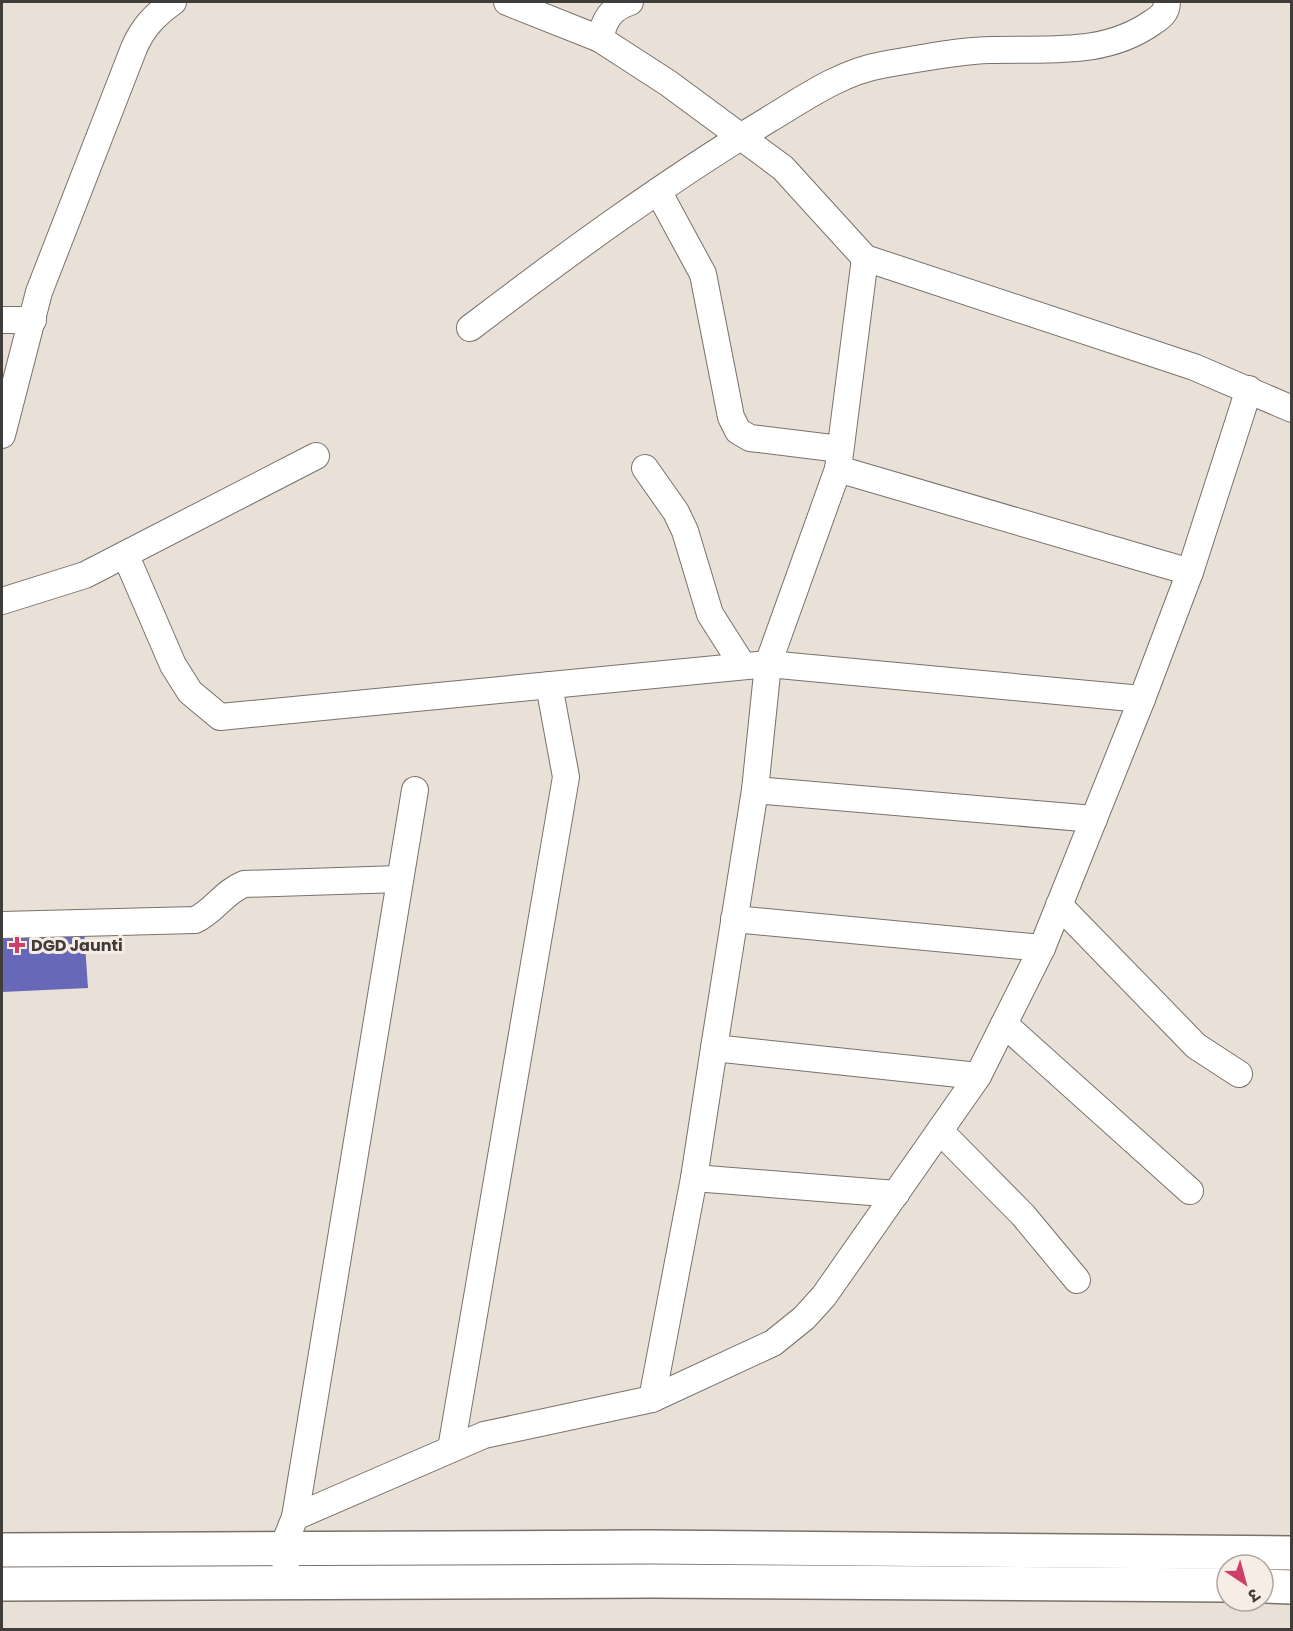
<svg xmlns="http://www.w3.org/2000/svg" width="1293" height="1631" font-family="Poppins,'Noto Sans Devanagari',sans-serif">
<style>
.building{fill:#6868b8}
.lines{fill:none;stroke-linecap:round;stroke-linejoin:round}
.street-casing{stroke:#79716a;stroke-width:28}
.secondary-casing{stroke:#79716a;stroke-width:36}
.street{stroke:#fff;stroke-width:26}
.secondary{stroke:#fff;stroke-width:33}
.poi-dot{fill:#cd3f69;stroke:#f7ede5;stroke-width:2}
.labels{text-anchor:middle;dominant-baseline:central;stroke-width:6;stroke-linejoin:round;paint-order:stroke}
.poi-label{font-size:16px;font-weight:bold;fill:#403c39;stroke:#f7ede5;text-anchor:start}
</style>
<rect width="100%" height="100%" fill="#e9e0d8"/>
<polygon class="building" points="84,930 88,988 2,992 2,933"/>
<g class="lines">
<g class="street-casing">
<g id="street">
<polyline points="507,2 600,39 668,83 783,168 865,258 1194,367 1292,409"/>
<path d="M600 39C604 20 611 8 630 2"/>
<polyline points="658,191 703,274 731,417 738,431 750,438 840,449"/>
<polyline points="2,320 33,320"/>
<path d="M470 328C567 254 664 183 768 120 803 99 841 72 882 65 917 59 955 51 990 50 1046 48 1104 57 1153 22 1161 17 1167 12 1167 2"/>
<path d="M2 435 39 292 134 48C143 27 155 15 173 2"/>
<polyline points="645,468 676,512 685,531 710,614 743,666"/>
<polyline points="838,469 1190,572"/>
<polyline points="126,556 173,665 190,692 220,717 768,664 1142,699"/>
<polyline points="2,601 85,575 316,456"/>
<polyline points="755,790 1094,819"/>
<polyline points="1059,905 1196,1046 1239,1074"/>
<polyline points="734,919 1042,948"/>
<path d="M2 925 195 920C214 911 224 892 244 884L400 879"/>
<polyline points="1004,1024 1190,1191"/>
<polyline points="714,1048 978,1076"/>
<polyline points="940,1131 1023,1215 1077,1280"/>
<polyline points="694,1178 896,1194"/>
<polyline points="652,1399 694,1178 714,1048 755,790 768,664 838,469 865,258"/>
<polyline points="451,1449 566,777 549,685"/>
<polyline points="295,1517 484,1435 652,1399 773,1343 804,1318 824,1296 978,1076 1042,948 1142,699 1190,572 1249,389"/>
<polyline points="288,1581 283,1547 295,1517 415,790"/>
</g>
</g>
<g class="secondary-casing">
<g id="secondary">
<polyline points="2,1550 648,1547 1292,1553"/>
<polyline points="2,1584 652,1581 1227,1585"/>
<polyline points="1263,1586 1292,1587"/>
</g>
</g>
<use href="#street" class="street"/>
<use href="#secondary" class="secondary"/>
</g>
<path class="poi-dot" d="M14 936h6v6h6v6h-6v6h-6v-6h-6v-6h6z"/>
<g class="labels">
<g class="poi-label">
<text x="31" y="945">DGD Jaunti</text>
</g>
</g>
<rect width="1293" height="1631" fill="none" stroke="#403c39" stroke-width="6"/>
<g transform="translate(1245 1583) rotate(144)"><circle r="28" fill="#f7ede5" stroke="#aea6a0" stroke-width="1.5"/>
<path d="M0-4.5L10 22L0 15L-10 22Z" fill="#cd3f69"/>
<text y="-9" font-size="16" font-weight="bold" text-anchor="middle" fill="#403c39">उ</text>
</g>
</svg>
